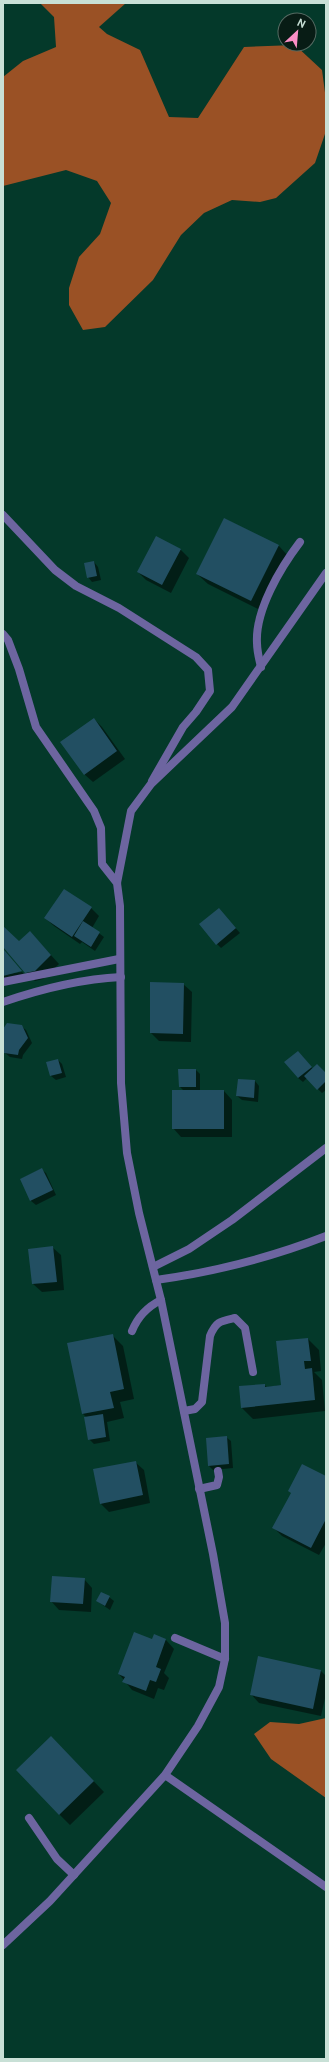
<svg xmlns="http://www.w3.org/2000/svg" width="329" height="2062" font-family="Cabin,sans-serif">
<rect width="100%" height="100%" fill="#04392a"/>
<!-- forest -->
<path fill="#9a5125" d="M40 3H126L99 27 107 34 140 50 169 117 198 118 244 47 295 45 322 70 326 100V131L315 163 276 198 260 202 232 200 204 213 181 235 153 280 105 327 83 330 69 305V288L79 257 100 234 111 203 97 181 66 170 3 186V77L23 61 56 47 54 17Z
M326 1718V1798L271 1759 254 1734 270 1722 299 1724Z"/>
<!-- shadow -->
<path fill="#0007" d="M225 519 279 546 289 557 262 611 208 584 197 574Z
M180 549 189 558 171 593 146 580 138 572Z
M94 562 98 567 101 580 92 582 88 577Z
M94 719 102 727 125 759 93 782 84 774Z
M91 908 99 916 92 928 104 937 95 951 82 942 80 944 54 926 45 918Z
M223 914 240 933 221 948 217 944Z
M3 927 19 942 30 932 59 964 43 979 35 981 3 947Z
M3 951 8 974 22 972 25 975 3 979Z
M183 984 192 992 191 1042 159 1041 151 1033Z
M8 1024 21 1026 26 1030 32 1043 23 1055 22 1059 10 1057 5 1053 3 1031Z
M302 1056 313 1069 326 1074V1090L322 1093 307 1078 303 1082 298 1078Z
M58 1060 62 1064 66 1077 56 1080 51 1076 48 1062Z
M196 1070 200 1074V1091H224L232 1100V1137H181L173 1128 184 1091 180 1087Z
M255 1081 259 1086 258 1102 242 1100 237 1096Z
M41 1169 46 1173 56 1195 36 1205 31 1201 21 1179Z
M52 1247 61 1255 64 1290 42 1292 33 1284Z
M112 1335 123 1346 134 1399 120 1402 124 1418 107 1422 110 1441 94 1444 89 1439 87 1418 83 1414Z
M308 1339 319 1350 321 1371 314 1372 322 1380 325 1411 253 1419 242 1408 240 1387 264 1385 267 1387 282 1385Z
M226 1437 231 1441 233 1468 213 1470 209 1466Z
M135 1462 144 1470 150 1503 109 1512 101 1504Z
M326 1477V1543L319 1555 282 1536 274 1528Z
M84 1579 92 1588 91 1612 59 1610 51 1601Z
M109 1597 114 1601 110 1610 97 1601Z
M154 1635 166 1640 174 1649 164 1673 169 1678 164 1690 158 1688 154 1699 132 1690 119 1674 153 1641Z
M259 1657 321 1671 326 1676V1694L321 1716 259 1703 251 1694Z
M62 1748 104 1792 70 1825 59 1814Z"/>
<!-- building -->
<path fill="#224f62" d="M224 518 279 545 251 601 196 574Z
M156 536 181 549 162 585 137 572Z
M94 561 97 576 87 578 84 563Z
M94 718 117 751 84 775 60 742Z
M64 889 92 907 72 937 44 918Z
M219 908 236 928 216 945 199 924Z
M83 921 100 932 91 947 74 936Z
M3 926 19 941 30 931 51 955 35 971 25 973 3 947Z
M3 949 5 951 22 971 3 976Z
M150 982 184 983 183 1034 150 1033Z
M7 1023 22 1025 28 1038 19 1050 18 1055 4 1053 3 1029Z
M298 1051 312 1067 298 1078 284 1062Z
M58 1059 62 1073 50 1076 46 1062Z
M317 1064 326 1073V1081L317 1090 304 1076Z
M178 1069H196V1087H179Z
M238 1079 255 1080 254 1098 236 1096Z
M172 1090H224V1129H172Z
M42 1168 53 1190 30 1201 20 1179Z
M53 1246 57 1282 32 1284 28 1249Z
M113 1334 124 1389 110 1392 114 1408 82 1414 67 1343Z
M308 1338 311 1361H304L305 1369 312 1368 315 1400 241 1408 239 1386 265 1384V1387L281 1385 276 1341Z
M103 1414 106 1437 88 1440 84 1417Z
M227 1436 229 1464 208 1466 206 1438Z
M136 1461 143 1495 100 1504 93 1469Z
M302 1464 326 1476V1519L311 1548 272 1528 291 1493 288 1491Z
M52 1576 85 1578 83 1604 50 1602Z
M101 1592 110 1596 105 1606 96 1601Z
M134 1632 152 1639 154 1634 166 1639 156 1667 161 1669 156 1682 150 1680 146 1691 122 1682 125 1677 118 1674Z
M258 1656 321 1670 313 1709 250 1695Z
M51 1736 94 1781 59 1815 16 1770Z"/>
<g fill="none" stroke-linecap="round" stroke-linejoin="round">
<!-- service -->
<path stroke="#6d65a0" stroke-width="8" d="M3 515 55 570 76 586 119 608 196 657 208 670 210 691 196 712 183 727 152 781
M261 667C259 659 257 651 257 643 255 610 281 567 300 542
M3 982 119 959
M3 1002C41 989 81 979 121 977
M153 1267 189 1249 232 1220 326 1148
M156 1280C214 1272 272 1257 326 1236
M132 1331C138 1316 147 1307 161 1300
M184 1411 195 1409 202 1402 210 1336C216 1321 221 1321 235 1318L245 1328 253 1372
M199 1489 217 1485 219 1477 218 1471
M175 1638 225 1659
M29 1818 57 1859 74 1875"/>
<!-- minor -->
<path stroke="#6d65a0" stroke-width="8" d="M3 634 8 640 19 669 36 727 94 811 101 828 102 864 117 883
M165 1775 326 1887
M3 1945 50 1901 165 1775 198 1726 219 1687 225 1659V1623L213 1554 161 1300 139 1213 127 1153 121 1083 120 906 117 883 131 811 151 784 232 707 326 573"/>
</g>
<!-- border -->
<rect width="329" height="2062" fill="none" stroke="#c8e0d6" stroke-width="8"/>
<!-- north arrow -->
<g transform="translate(297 32) rotate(26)"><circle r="19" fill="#081c15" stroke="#556a62"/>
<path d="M0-3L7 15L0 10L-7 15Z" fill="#fa8fc6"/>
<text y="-6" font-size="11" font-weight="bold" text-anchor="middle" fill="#c8e0d6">N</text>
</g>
</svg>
